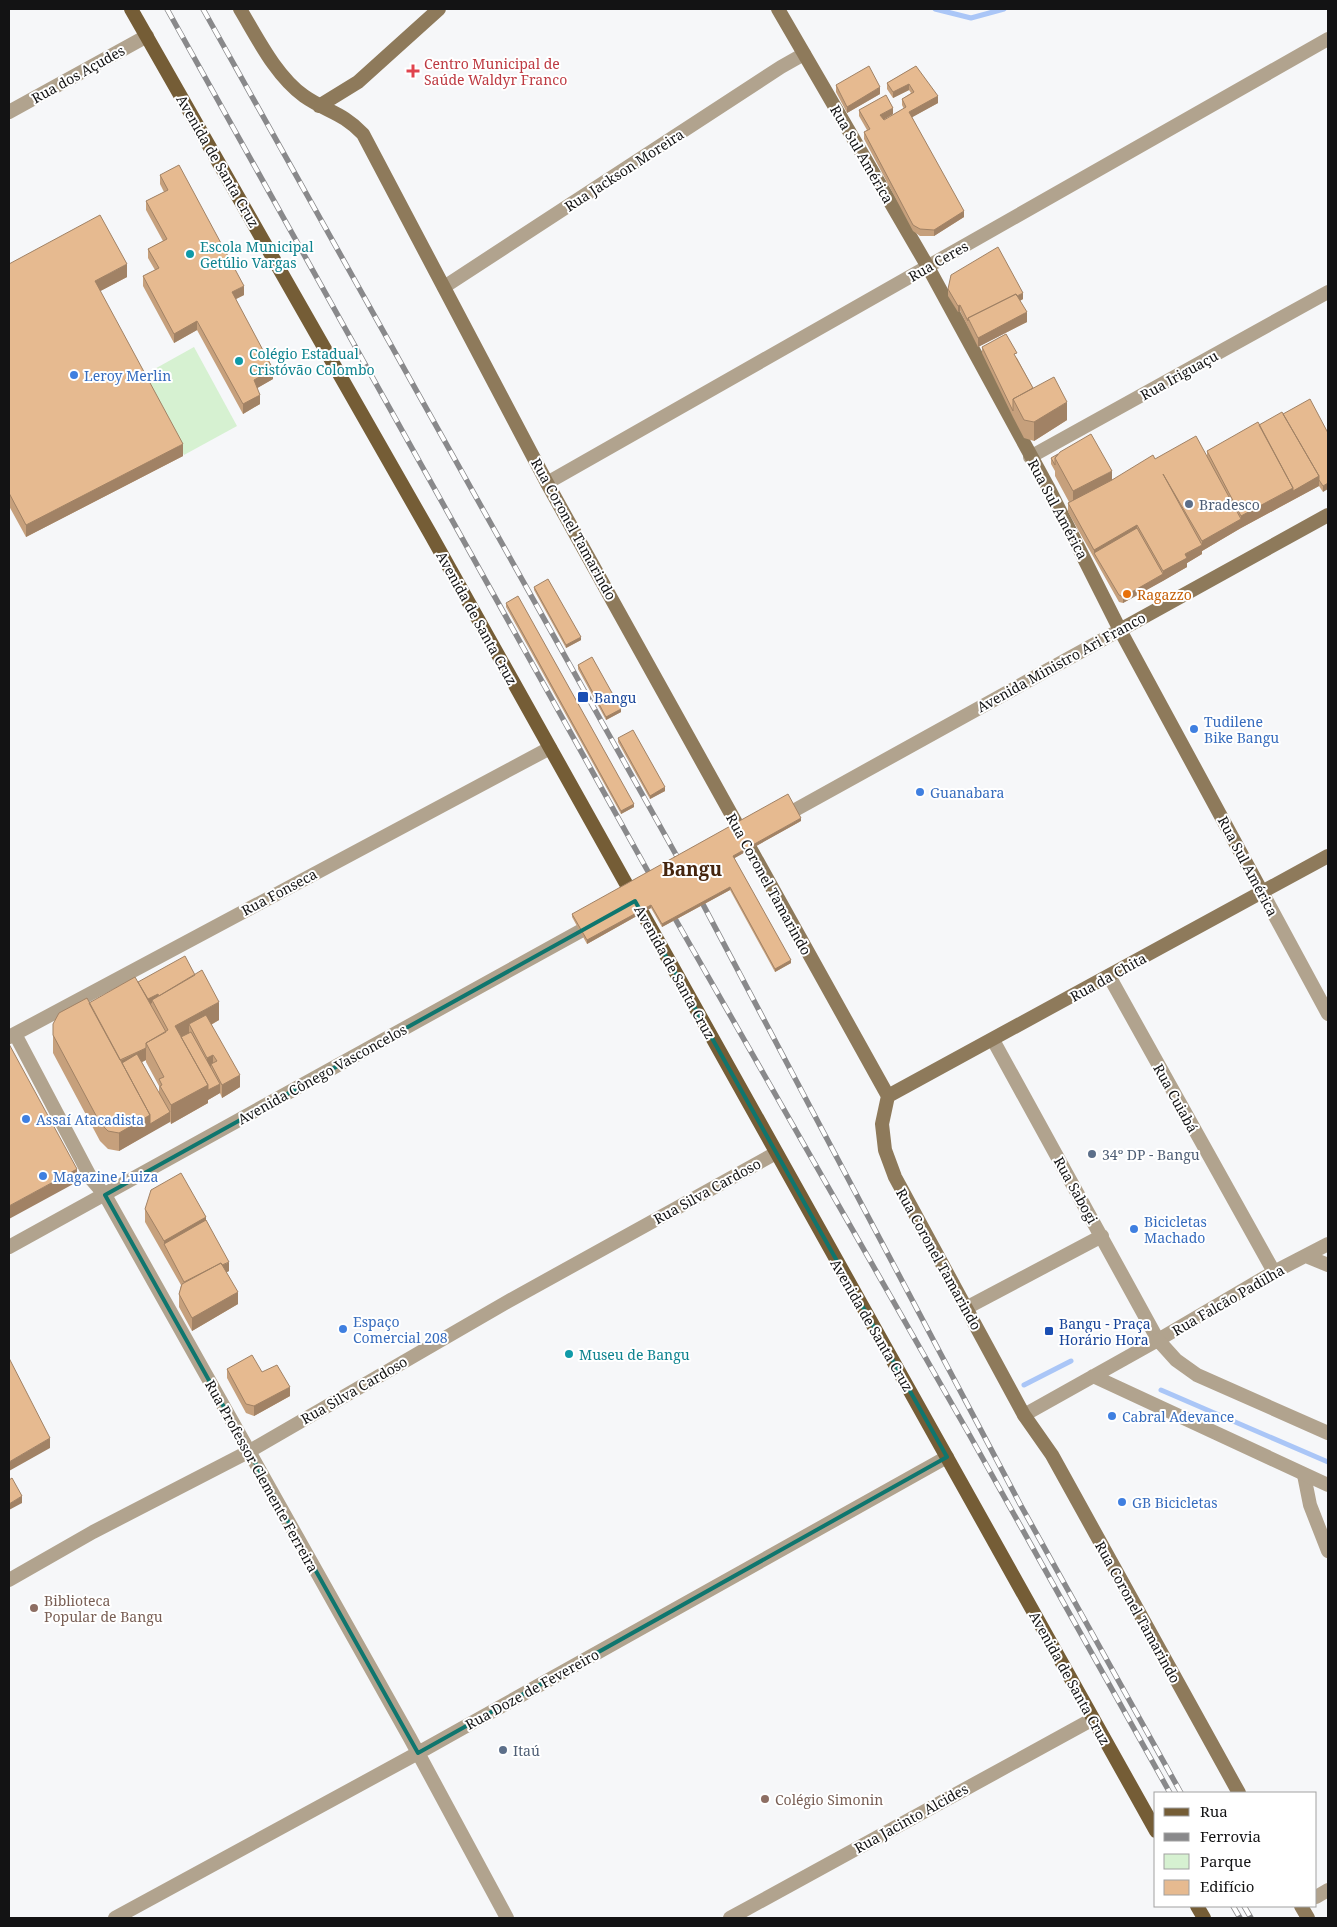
<svg xmlns="http://www.w3.org/2000/svg" width="1337" height="1927" font-family="'Noto Serif',serif">
<rect width="100%" height="100%" fill="#f6f7f9"/>
<!-- green -->
<path fill="#d6f1d1" d="M194 347 237 426 184 455 142 376Z"/>
<g fill="none" stroke-linecap="round" stroke-linejoin="round">
<!-- stream -->
<path stroke="#aac6f7" stroke-width="5" d="M935 9 971 18 1004 9
M1024 1385 1071 1361
M1161 1390 1328 1462"/>
<!-- pedestrian -->
<path stroke="#b1a38e" stroke-width="14" d="M795 810 1120 630
M9 1247 595 923"/>
<!-- minor -->
<path stroke="#b1a38e" stroke-width="14" d="M9 112 147 36
M444 287 781 67 804 54
M1030 457 1328 292
M1109 976 1274 1272
M15 1034 92 1180 105 1195 410 1738 507 1918
M9 1037 550 748
M993 1040 1158 1340 1274 1272 1328 1244
M1306 1256 1328 1265
M966 1308 1102 1236
M1304 1475 1310 1505 1328 1551
M1316 1897 1328 1890
M115 1918 418 1753 947 1457
M730 1918 1093 1719"/>
<!-- tertiary -->
<path stroke="#b1a38e" stroke-width="14" d="M547 483 1328 39
M1262 892 1328 1014
M1093 1376 1328 1485
M1024 1415 1158 1340 1176 1360 1197 1375 1328 1433
M9 1580 93 1532 248 1452 507 1302 776 1153"/>
<!-- secondary -->
<path stroke="#8e7a5b" stroke-width="14" d="M240 9C258 39 276 76 304 96 327 112 342 112 363 134L547 483 888 1096 882 1124 885 1150 895 1177 1024 1415 1052 1455 1239 1793
M778 9 928 267 1048 487 1120 630 1262 892
M319 106 358 82 439 9
M1120 630 1328 515
M888 1096 1328 856
M1301 1906 1308 1918"/>
<!-- primary -->
<path stroke="#755d36" stroke-width="14" d="M131 9 431 535 1156 1831
M1197 1906 1204 1918"/>
<!-- rail casing -->
<g stroke="#89898b" stroke-width="5.5">
<path id="rail" d="M167 9 655 884
M203 9 684 869
M697 893 1020 1504 1181 1793
M669 908 969 1434 1170 1793
M1233 1906 1240 1918
M1244 1906 1251 1918"/>
</g>
<!-- rail -->
<use href="#rail" stroke="#fff" stroke-width="4" stroke-dasharray="11" stroke-linecap="butt"/>
</g>
<!-- wall -->
<path fill="#c6a07c" fill-rule="evenodd" d="M916 66 938 103 912 117 964 217 934 236H920L913 231 864 139V132L867 130 859 116V110L893 114 883 120H884L904 109 902 105V99L911 93 909 90 893 98 887 89V83Z
M836 85 880 94 847 113 836 92Z
M160 175 244 295 236 299 273 379 257 388 260 404 243 414 197 330 174 343 143 286V276L155 270 148 258V249L163 241 146 210V201L164 192 160 184Z
M9 264 127 277 100 291 183 456 26 537 9 506Z
M948 289 1023 299 1020 301 1027 322 978 347 960 311 958 312 948 296Z
M982 347 1017 358 1033 388 1067 420 1034 441 1024 438 1013 417 982 353Z
M1283 414 1328 433 1323 492 1319 486 1241 528 1202 551V550V554L1187 563V567L1123 603 1119 602 1068 512V503L1069 502 1055 476V471L1051 464V458L1112 480 1155 459 1207 456V451L1259 425Z
M534 587 581 640 566 648 534 590Z
M506 603 634 807 621 814 506 607Z
M578 665 621 712 606 720 578 669Z
M618 738 665 791 650 799 618 742Z
M801 821 734 858 791 963 775 972 730 890 662 927 651 908 587 944 572 917V914Z
M138 982 219 1020 211 1025 240 1087 222 1098 220 1093 208 1100V1103L171 1124 170 1121 119 1151 108 1149 100 1141 53 1053V1024L89 1003ZM146 1060V1062L159 1086V1093L142 1062Z
M145 1209 206 1220 229 1271 226 1272 238 1304 192 1331 179 1307V1294L181 1285 145 1222Z
M227 1369 262 1372 290 1396 254 1416 246 1413 227 1378Z"/>
<!-- shaded-wall -->
<path fill="#a18265" d="M909 84V90L893 98V92Z
M880 87V94L847 113V107Z
M938 96V103L909 119V112Z
M893 108V114L880 122V115Z
M964 211V217L934 236V230Z
M127 264V277L95 294V281Z
M244 286V295L232 301V292Z
M1023 293V299L972 326 970 321Z
M960 305V311L958 312V306Z
M1027 312V322L978 347V338Z
M197 321V330L174 343V334Z
M273 369V379L254 390V380Z
M260 395V404L243 414V404Z
M1067 402V420L1034 441V422Z
M183 444V456L26 537V525Z
M1112 471V489L1073 510V491Z
M1319 476V486L1241 528V516L1293 488Z
M1328 483V489L1323 492V486Z
M1241 519V528L1202 551V541Z
M1137 525V535L1094 553V550Z
M1202 545V554L1187 563V567L1163 581V571L1185 554Z
M1163 574V581L1123 603V597Z
M581 637V640L566 648V645Z
M621 709V712L606 720V717Z
M665 787V791L650 799V796Z
M634 804V807L621 814V811Z
M801 818V821L733 859V856Z
M730 887V890L662 927V924Z
M651 905V908L587 944V940Z
M791 960V963L775 972V969Z
M158 994V1000H152V1003L145 1007V1000Z
M219 1002V1020L194 1034 189 1024V1037L179 1042 175 1026Z
M146 1048V1060L122 1072 118 1062Z
M213 1055V1067L211 1064V1068L207 1070V1058Z
M240 1075V1087L222 1098V1085Z
M220 1084V1093L208 1100V1103L171 1124V1105L208 1085Z
M170 1112V1122L119 1151V1133L150 1115Z
M77 1169V1182L9 1219V1206Z
M206 1217V1229L164 1244V1241Z
M229 1262V1271L186 1295V1285Z
M238 1292V1304L192 1331V1318Z
M290 1387V1396L254 1416V1406Z
M50 1438V1448L9 1471V1462Z
M22 1496V1503L9 1510V1504Z"/>
<!-- building -->
<path fill="#e6ba90" stroke="#a18265" d="M869 66 880 87 847 107 836 85Z
M916 66 938 96 909 112 964 211 934 230 920 229 913 225 864 132 870 129 859 110 886 95 893 108 880 115 884 120 906 107 902 99 914 92 909 84 893 92 887 83Z
M179 165 244 286 232 292 273 369 254 380 260 395 243 404 197 321 174 334 143 276 159 268 148 249 167 239 146 201 168 190 160 175Z
M100 215 127 264 95 281 183 444 26 525 9 493V264Z
M998 247 1023 293 1017 296 1016 294 968 318V321L960 305 958 306 948 289 951 275Z
M1016 294 1027 312 978 338 968 318Z
M1006 334 1017 353 1014 354 1033 388 1013 399V411L982 347Z
M1054 377 1067 402 1034 422 1024 420 1013 399Z
M1310 399 1328 433V483L1323 486 1319 480V476L1283 414Z
M1282 412 1319 476 1293 491V488L1259 425Z
M1258 422 1293 488 1241 516 1207 451Z
M1091 434 1112 471 1073 491 1055 458 1060 452Z
M1196 436 1241 519 1202 541 1163 474 1202 545 1185 554 1187 558 1163 571 1137 525 1094 550 1068 503 1112 480 1153 455 1155 459Z
M1058 454 1055 458V465L1051 458Z
M1137 528 1163 574 1123 597 1119 595 1094 553Z
M548 579 581 637 566 645 534 587Z
M518 596 634 804 621 811 506 603Z
M592 657 621 709 606 717 578 665Z
M633 730 665 787 650 796 618 738Z
M788 794 801 818 733 856 791 960 775 969 730 887 662 924 651 905 587 940 572 914Z
M185 956 195 975 159 996 158 994 148 999 138 982Z
M202 970 219 1002 175 1026 208 1085 171 1105 160 1086 162 1085 159 1079 164 1077 146 1043 168 1030 152 1000Z
M135 977 166 1032 146 1043V1048L120 1060 89 1003Z
M87 998 150 1115 119 1133 108 1131 100 1123 53 1035V1024L59 1013Z
M206 1015 240 1075 222 1085 211 1064 217 1061 213 1055 207 1058 189 1024Z
M191 1032 220 1084 208 1090V1085L181 1037Z
M9 1044 77 1169 9 1206Z
M137 1054 170 1112 150 1124V1115L122 1063Z
M181 1173 206 1217 164 1241 145 1209 151 1190Z
M206 1220 229 1262 222 1265 221 1263 184 1282 164 1244Z
M221 1263 238 1292 192 1318 179 1294 182 1284Z
M252 1355 262 1372 277 1365 290 1387 254 1406 246 1404 227 1369Z
M9 1358 50 1438 9 1462Z
M12 1478 22 1496 9 1504V1480Z"/>
<!-- marked area -->
<path fill="none" stroke="#0f766e" stroke-width="4" stroke-linejoin="round" d="M635 901 947 1457 418 1753 105 1195Z"/>
<!-- markers -->
<path fill="#e0444e" stroke="#fff" stroke-width="2" d="M410.5 63.5h5v5h5v5h-5v5h-5v-5h-5v-5h5z"/>
<g fill="#0f9aa8" stroke="#fff" stroke-width="2">
<circle cx="190" cy="254" r="5"/>
<circle cx="239" cy="361" r="5"/>
<circle cx="569" cy="1354" r="5"/>
</g>
<g fill="#3f7fe0" stroke="#fff" stroke-width="2">
<circle cx="74" cy="375" r="5"/>
<circle cx="1194" cy="729" r="5"/>
<circle cx="920" cy="792" r="5"/>
<circle cx="26" cy="1119" r="5"/>
<circle cx="43" cy="1176" r="5"/>
<circle cx="1134" cy="1229" r="5"/>
<circle cx="343" cy="1329" r="5"/>
<circle cx="1112" cy="1416" r="5"/>
<circle cx="1122" cy="1502" r="5"/>
</g>
<g fill="#5c6f8a" stroke="#fff" stroke-width="2">
<circle cx="1189" cy="504" r="5"/>
<circle cx="1092" cy="1154" r="5"/>
<circle cx="503" cy="1750" r="5"/>
</g>
<circle fill="#e8710a" stroke="#fff" stroke-width="2" cx="1127" cy="594" r="5"/>
<g fill="#1a4fb4" stroke="#fff" stroke-width="2">
<rect x="577" y="691" width="12" height="12" rx="2.5"/>
<rect x="1044" y="1326" width="10" height="10" rx="2.5"/>
</g>
<g fill="#8d6e63" stroke="#fff" stroke-width="2">
<circle cx="34" cy="1608" r="5"/>
<circle cx="765" cy="1799" r="5"/>
</g>
<g text-anchor="middle" dominant-baseline="central" stroke-width="4" stroke-linejoin="round" paint-order="stroke">
<!-- health labels -->
<g font-size="14" fill="#be3a42" stroke="#fff" text-anchor="start">
<text x="424" y="63">Centro Municipal de<tspan x="424" dy="16">Saúde Waldyr Franco</tspan></text>
</g>
<!-- street labels -->
<g font-size="14" fill="#131314" stroke="#fff">
<text transform="translate(78 74) rotate(-29)">Rua dos Açudes</text>
<text transform="translate(862 154) rotate(60)">Rua Sul América</text>
<text transform="translate(218 161) rotate(60)">Avenida de Santa Cruz</text>
<text transform="translate(624 170) rotate(-33)">Rua Jackson Moreira</text>
<text transform="translate(938 261) rotate(-30)">Rua Ceres</text>
<text transform="translate(1179 375) rotate(-29)">Rua Iriguaçu</text>
<text transform="translate(1058 509) rotate(62)">Rua Sul América</text>
<text transform="translate(574 529) rotate(61)">Rua Coronel Tamarindo</text>
<text transform="translate(477 618) rotate(61)">Avenida de Santa Cruz</text>
<text transform="translate(1061 662) rotate(-29)">Avenida Ministro Ari Franco</text>
<text transform="translate(1248 866) rotate(62)">Rua Sul América</text>
<text transform="translate(769 884) rotate(61)">Rua Coronel Tamarindo</text>
<text transform="translate(279 892) rotate(-28)">Rua Fonseca</text>
<text transform="translate(675 972) rotate(61)">Avenida de Santa Cruz</text>
<text transform="translate(1108 977) rotate(-29)">Rua da Chita</text>
<text transform="translate(322 1074) rotate(-29)">Avenida Cônego Vasconcelos</text>
<text transform="translate(1176 1098) rotate(61)">Rua Cuiabá</text>
<text transform="translate(1076 1190) rotate(61)">Rua Sabogi</text>
<text transform="translate(707 1191) rotate(-29)">Rua Silva Cardoso</text>
<text transform="translate(939 1259) rotate(61)">Rua Coronel Tamarindo</text>
<text transform="translate(1228 1300) rotate(-30)">Rua Falcão Padilha</text>
<text transform="translate(872 1325) rotate(60)">Avenida de Santa Cruz</text>
<text transform="translate(354 1390) rotate(-30)">Rua Silva Cardoso</text>
<text transform="translate(262 1476) rotate(61)">Rua Professor Clemente Ferreira</text>
<text transform="translate(1138 1612) rotate(61)">Rua Coronel Tamarindo</text>
<text transform="translate(1070 1678) rotate(61)">Avenida de Santa Cruz</text>
<text transform="translate(532 1689) rotate(-29)">Rua Doze de Fevereiro</text>
<text transform="translate(911 1818) rotate(-29)">Rua Jacinto Alcides</text>
</g>
<!-- culture labels -->
<g font-size="14" fill="#0d838f" stroke="#fff" text-anchor="start">
<text x="200" y="246">Escola Municipal<tspan x="200" dy="16">Getúlio Vargas</tspan></text>
<text x="249" y="353">Colégio Estadual<tspan x="249" dy="16">Cristóvão Colombo</tspan></text>
<text x="579" y="1354">Museu de Bangu</text>
</g>
<!-- shop labels -->
<g font-size="14" fill="#366cbe" stroke="#fff" text-anchor="start">
<text x="84" y="375">Leroy Merlin</text>
<text x="1204" y="721">Tudilene<tspan x="1204" dy="16">Bike Bangu</tspan></text>
<text x="930" y="792">Guanabara</text>
<text x="36" y="1119">Assaí Atacadista</text>
<text x="53" y="1176">Magazine Luiza</text>
<text x="1144" y="1221">Bicicletas<tspan x="1144" dy="16">Machado</tspan></text>
<text x="353" y="1321">Espaço<tspan x="353" dy="16">Comercial 208</tspan></text>
<text x="1122" y="1416">Cabral Adevance</text>
<text x="1132" y="1502">GB Bicicletas</text>
</g>
<!-- service labels -->
<g font-size="14" fill="#4e5e75" stroke="#fff" text-anchor="start">
<text x="1199" y="504">Bradesco</text>
<text x="1102" y="1154">34º DP - Bangu</text>
<text x="513" y="1750">Itaú</text>
</g>
<!-- food labels -->
<g font-size="14" fill="#c56008" stroke="#fff" text-anchor="start">
<text x="1137" y="594">Ragazzo</text>
</g>
<!-- transit labels -->
<g font-size="14" fill="#164399" stroke="#fff" text-anchor="start">
<text x="594" y="697">Bangu</text>
<text x="1059" y="1323">Bangu - Praça<tspan x="1059" dy="16">Horário Hora</tspan></text>
</g>
<!-- education labels -->
<g font-size="14" fill="#785e54" stroke="#fff" text-anchor="start">
<text x="44" y="1600">Biblioteca<tspan x="44" dy="16">Popular de Bangu</tspan></text>
<text x="775" y="1799">Colégio Simonin</text>
</g>
<!-- district labels -->
<g font-size="19" font-weight="bold" fill="#45250e" stroke="#fff">
<text x="692" y="869">Bangu</text>
</g>
</g>
<!-- border -->
<rect width="1337" height="1927" fill="none" stroke="#131314" stroke-width="20"/>
<!-- legend -->
<rect x="1154" y="1792" width="162" height="115" fill="#ffffff" stroke="#a1a1a1"/>
<rect x="1164" y="1808" width="25" height="8" fill="#755d36" stroke="#a1a1a1"/>
<text x="1200" y="1817" font-size="15" fill="#131314">Rua</text>
<rect x="1164" y="1833" width="25" height="8" fill="#89898b" stroke="#a1a1a1"/>
<text x="1200" y="1842" font-size="15" fill="#131314">Ferrovia</text>
<rect x="1164" y="1854" width="25" height="15" fill="#d6f1d1" stroke="#a1a1a1"/>
<text x="1200" y="1867" font-size="15" fill="#131314">Parque</text>
<rect x="1164" y="1880" width="25" height="15" fill="#e6ba90" stroke="#a1a1a1"/>
<text x="1200" y="1892" font-size="15" fill="#131314">Edifício</text>
</svg>
